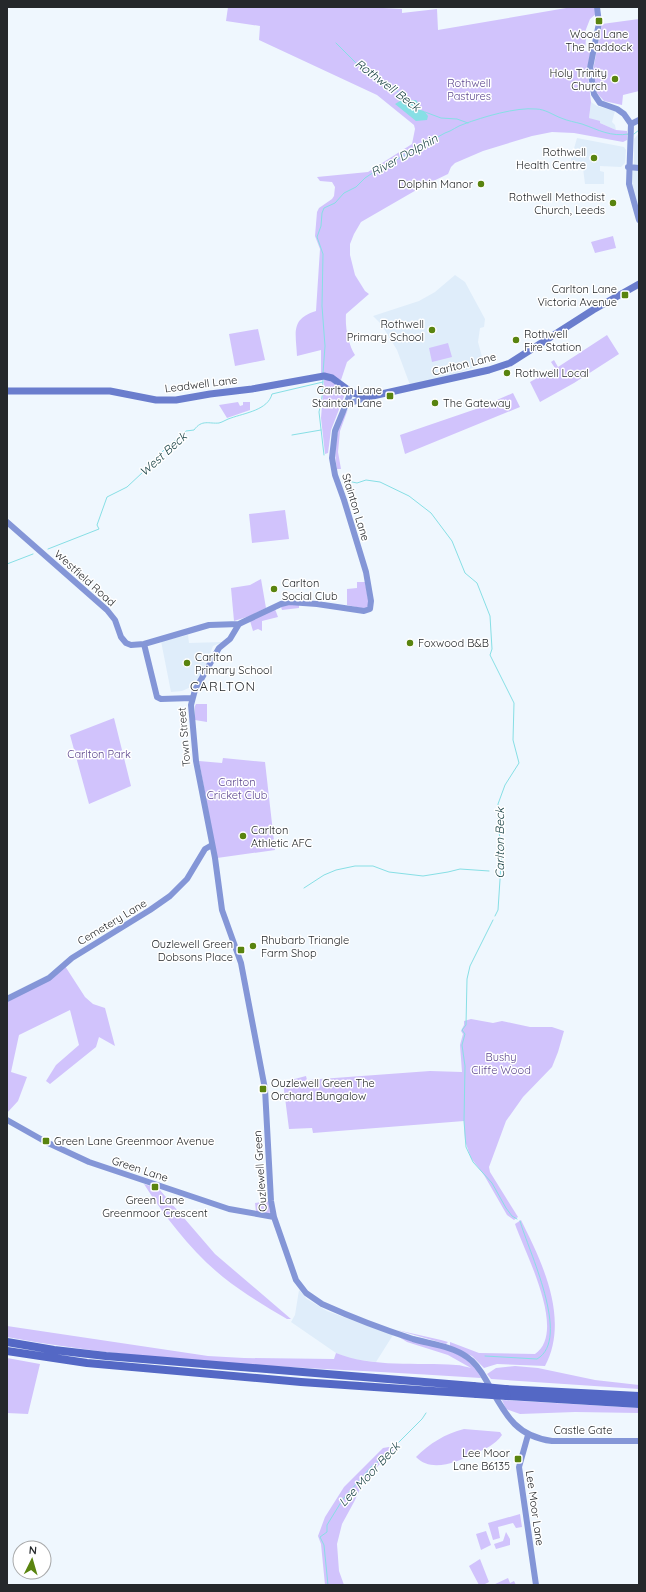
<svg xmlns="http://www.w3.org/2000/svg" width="646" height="1592" font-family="Quicksand,sans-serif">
<rect width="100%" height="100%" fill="#eff7fe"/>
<!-- built -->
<path fill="#dfedfa" d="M591 102 597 106 615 111 612 122 615 125 616 130 589 118Z
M639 133V211L632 189V174L634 164V139Z
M577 138 624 147 626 150 625 163 621 167 600 166V171L604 172V184H585L583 168 574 170 571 159Z
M455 275 465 282 485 319 484 327 480 328 478 342 484 364 452 375 410 385 397 350 381 324 373 316 419 301 435 292Z
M188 635 189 643 223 642 213 646 210 654V660L193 686 182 691 171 692 161 641Z
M299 1290 307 1299 327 1311 393 1335 376 1362 350 1359 336 1353 291 1322 295 1315Z"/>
<!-- green -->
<path fill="#d1c3fc" d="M228 7H364L402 9V13L437 9 438 30 572 7H594L596 14 590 19 583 37 586 38 585 51 591 52 587 69 591 102 589 118 600 121V123L616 130 627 131V140L623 142 574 133 552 132 532 136 483 151 455 163 451 167 448 174 425 185 361 222 354 234 350 244V255L355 275 365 291 369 294 346 314C345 327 348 344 355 355L347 362 341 380 321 373V350L297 356C296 333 290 319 316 311L320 249 315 236 317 212 319 208 332 199 334 196 335 187 332 182 320 181 317 177 368 172 412 144 415 129 414 125 377 95 259 40 260 26 226 21Z
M639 19V91L623 95 622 105 604 101 597 93 593 70 602 24Z
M613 236 616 248 595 253 591 242Z
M258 329 265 360 235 366 229 334Z
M607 335 619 354 574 383 540 402 530 382 555 368 551 362 554 360 558 367Z
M448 343 452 357 432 362 429 348Z
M326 378 342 389 345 394 331 430 328 453 325 454 321 418 324 380Z
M513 393 520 407 405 454 400 435 476 409Z
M238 402 240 406 243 405V402H250V410L227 418 219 405Z
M348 409 340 431 338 452 341 469H337C333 449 336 426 348 409Z
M285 510 289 539 252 543 249 514Z
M261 579 266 608 250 616 234 621 231 588 250 585Z
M357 582H365L369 604 368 606 365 609 347 605V589L357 588Z
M299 604V608L282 610 281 607 284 605Z
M275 609 278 617 262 621V631L258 629 253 631 250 621Z
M196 704H207V722L195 720V706Z
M114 718 131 786 89 804 70 735Z
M223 758 265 762 275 850 217 858 199 761 222 763Z
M65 966 85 997 93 1004 105 1008 115 1046 99 1037 96 1047 50 1084 46 1081 56 1065 79 1045 70 1010 19 1035 11 1072 27 1077 18 1101 7 1113V1002Z
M471 1019 493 1023 502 1021 530 1027H552L564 1031 558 1052 552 1067 523 1097 506 1121 489 1167 490 1172 518 1217 514 1220 507 1215 484 1175 471 1158 465 1141 464 1121 313 1133 312 1128 289 1129 283 1082 306 1076 307 1080 430 1071 462 1072 460 1045 463 1034 461 1031 464 1025V1021Z
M144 1184 159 1189 215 1254 291 1319H287C265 1306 243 1293 223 1277 192 1252 165 1217 144 1184Z
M269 1201 270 1214 256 1212 255 1203Z
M521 1220C542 1262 570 1319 545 1366L497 1364 484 1368 472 1356 450 1346V1342L479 1353 535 1354C568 1332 524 1251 515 1224Z
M7 1326 208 1356 244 1358 334 1359 336 1353C373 1368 417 1362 456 1365 461 1365 466 1367 471 1368L448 1355 407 1342 399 1337C427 1345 469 1348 481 1378 323 1367 163 1366 7 1337Z
M397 1330 441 1340 448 1342 446 1344Z
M7 1358 40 1364 28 1414 7 1413Z
M515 1366 538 1368 595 1380 639 1385V1389L491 1379 487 1374 496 1368Z
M502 1400 639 1408V1413L575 1412 520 1414 506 1409Z
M464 1429 500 1432 502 1435C495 1445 485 1449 474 1454 457 1462 431 1473 416 1457 430 1443 445 1434 464 1429Z
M389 1447 394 1450 374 1470 362 1485 354 1502 342 1524 337 1544 339 1571 344 1585H325L321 1544 318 1536 325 1517 344 1487 383 1448Z
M520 1514 522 1527 516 1528 513 1523 498 1527 500 1538 493 1540 488 1523Z
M486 1531 491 1545 481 1550 476 1534Z
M506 1532 510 1539V1545L496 1549 494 1544 503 1541Z
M480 1559 489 1582 483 1585H479L469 1566Z
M508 1578 510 1583 514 1581 516 1585H493Z"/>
<!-- water -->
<path fill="#87dfe5" d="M405 98H409L411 100H416L419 104 417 109 424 111 428 116 427 120 416 121 395 104Z"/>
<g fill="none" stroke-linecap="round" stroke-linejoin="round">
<!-- stream -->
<path stroke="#87dfe5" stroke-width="1" d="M336 43 356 63 369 70 380 81 396 90 406 99
M425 112 441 118 457 119 468 123
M634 134 639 130
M323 373 325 346 322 306 323 254 317 237 321 226 322 213 324 208 335 203 344 193 356 187 365 178 374 172 445 133C452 131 457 126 464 124 483 117 516 107 536 109 545 109 553 115 561 118 568 121 575 122 582 124 599 130 610 137 629 134
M323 380 322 397 319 412 324 455
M292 435 321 430
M343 480 357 483 366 480 380 482 409 496 431 513 452 541 465 573 477 583 490 616 492 649 490 655 514 703 513 740 519 763 505 785 498 804V827L502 849 498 910 495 916
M48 549 99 529 97 525 107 497 127 487 143 472 163 451 186 431 194 430C202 419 209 424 219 423 223 422 227 419 231 418 245 413 268 410 272 394L323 382
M7 564 33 554
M304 888 324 875 336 870 355 866H373L389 872 423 876 448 872 460 869 489 871
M493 920 470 966 467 979 466 1025 462 1030 465 1034 462 1045 465 1066 464 1121 466 1147 473 1162 492 1183 506 1208 512 1216 517 1219
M485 1356 537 1359C572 1339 528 1250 520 1221
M328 1585 324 1545 320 1537 327 1532V1525L343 1499 371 1467 386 1455 422 1419 426 1413"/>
<!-- secondary -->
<path stroke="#8496d7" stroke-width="6" d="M597 7 599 23 590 68 594 94 600 103 617 109 624 114 631 124 629 184 639 220
M631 124 639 120
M628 167 639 168
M351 392 335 431 332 458 335 475 344 500 366 572 371 601 370 609 364 611 317 604 289 602 281 604 243 622 239 624 230 639 219 648 195 690 191 705 196 761 215 858 222 910 241 963 265 1089 271 1201 274 1217 296 1280 306 1293 322 1304C351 1317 382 1329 413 1339 430 1344 452 1346 467 1357 476 1363 481 1371 486 1380 504 1411 513 1436 552 1441H639
M345 405 368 397
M7 522 107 610 115 620 121 637 126 643 131 645 144 644 209 625 239 624
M144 644 157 697 161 699 192 698
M7 999 49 978 72 958 150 910 170 896 187 879 205 849 212 845
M7 1120 46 1142 89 1162 229 1209 274 1217
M528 1435 519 1467 536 1585"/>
<!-- primary -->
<path stroke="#6a7dcd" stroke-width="7" d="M7 391H110L156 400H176L210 394 252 389 324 376 332 378 351 392 359 395 368 397 489 370 510 363 593 310 639 284"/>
<!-- highway -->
<path stroke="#5468c5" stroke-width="8" d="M7 1342 54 1350 106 1356 473 1386
M7 1351 87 1363 301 1382 477 1394
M505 1389 639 1396
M507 1396 639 1404"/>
<!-- highway-bridge -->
<path stroke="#5468c5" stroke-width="8" d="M473 1386 505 1389
M477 1394 507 1396"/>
</g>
<!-- markers -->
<g fill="#59840f" stroke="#fff" stroke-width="1.5">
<rect x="595" y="17" width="8" height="8" rx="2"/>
<circle cx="615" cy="79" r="4"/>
<circle cx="594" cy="158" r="4"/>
<circle cx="481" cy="184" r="4"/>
<circle cx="613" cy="203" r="4"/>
<rect x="621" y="291" width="8" height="8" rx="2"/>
<circle cx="432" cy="330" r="4"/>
<circle cx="516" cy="340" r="4"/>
<circle cx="507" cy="373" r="4"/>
<rect x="386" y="392" width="8" height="8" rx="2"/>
<circle cx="435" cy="403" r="4"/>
<circle cx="274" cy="589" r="4"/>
<circle cx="410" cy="643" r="4"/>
<circle cx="187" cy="663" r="4"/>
<circle cx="243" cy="836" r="4"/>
<circle cx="253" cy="946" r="4"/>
<rect x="237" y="946" width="8" height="8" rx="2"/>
<rect x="259" y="1085" width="8" height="8" rx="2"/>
<rect x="42" y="1137" width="8" height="8" rx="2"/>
<rect x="151" y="1183" width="8" height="8" rx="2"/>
<rect x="514" y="1455" width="8" height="8" rx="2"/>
</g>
<g text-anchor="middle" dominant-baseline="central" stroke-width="3" stroke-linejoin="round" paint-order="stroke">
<!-- poi labels -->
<g font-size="11" fill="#25282b" stroke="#fff" text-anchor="start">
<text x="599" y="34" text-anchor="middle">Wood Lane<tspan x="599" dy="13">The Paddock</tspan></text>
<text x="607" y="73" text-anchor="end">Holy Trinity<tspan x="607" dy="13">Church</tspan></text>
<text x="586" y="152" text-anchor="end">Rothwell<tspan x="586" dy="13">Health Centre</tspan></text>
<text x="473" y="184" text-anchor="end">Dolphin Manor</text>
<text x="605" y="197" text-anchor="end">Rothwell Methodist<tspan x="605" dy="13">Church, Leeds</tspan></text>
<text x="617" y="289" text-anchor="end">Carlton Lane<tspan x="617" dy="13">Victoria Avenue</tspan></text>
<text x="424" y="324" text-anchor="end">Rothwell<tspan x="424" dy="13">Primary School</tspan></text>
<text x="524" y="334">Rothwell<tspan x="524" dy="13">Fire Station</tspan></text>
<text x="515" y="373">Rothwell Local</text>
<text x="382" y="390" text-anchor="end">Carlton Lane<tspan x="382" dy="13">Stainton Lane</tspan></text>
<text x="443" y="403">The Gateway</text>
<text x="282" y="583">Carlton<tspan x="282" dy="13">Social Club</tspan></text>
<text x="418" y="643">Foxwood B&amp;B</text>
<text x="195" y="657">Carlton<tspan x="195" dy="13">Primary School</tspan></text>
<text x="251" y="830">Carlton<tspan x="251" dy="13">Athletic AFC</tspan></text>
<text x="261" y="940">Rhubarb Triangle<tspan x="261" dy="13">Farm Shop</tspan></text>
<text x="233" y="944" text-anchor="end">Ouzlewell Green<tspan x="233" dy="13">Dobsons Place</tspan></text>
<text x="271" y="1083">Ouzlewell Green The<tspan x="271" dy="13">Orchard Bungalow</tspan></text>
<text x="54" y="1141">Green Lane Greenmoor Avenue</text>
<text x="155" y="1200" text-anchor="middle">Green Lane<tspan x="155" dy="13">Greenmoor Crescent</tspan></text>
<text x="510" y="1453" text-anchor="end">Lee Moor<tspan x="510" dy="13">Lane B6135</tspan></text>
</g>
<!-- park labels -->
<g font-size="11" fill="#5c468e" stroke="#fff">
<text x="469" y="83">Rothwell<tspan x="469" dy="13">Pastures</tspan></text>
<text x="99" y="754">Carlton Park</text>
<text x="237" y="782">Carlton<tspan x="237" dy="13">Cricket Club</tspan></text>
<text x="501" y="1057">Bushy<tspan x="501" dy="13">Cliffe Wood</tspan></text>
</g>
<!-- street labels -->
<g font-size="11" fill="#25282b" stroke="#fff">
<text transform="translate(464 364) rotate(-14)">Carlton Lane</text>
<text transform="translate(201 384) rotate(-7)">Leadwell Lane</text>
<text transform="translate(356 507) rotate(73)">Stainton Lane</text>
<text transform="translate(85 578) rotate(42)">Westfield Road</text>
<text transform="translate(184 737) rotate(-95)">Town Street</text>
<text transform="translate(112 922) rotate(-31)">Cemetery Lane</text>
<text transform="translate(140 1169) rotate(18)">Green Lane</text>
<text transform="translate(260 1171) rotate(-94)">Ouzlewell Green</text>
<text x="583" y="1430">Castle Gate</text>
<text transform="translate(535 1508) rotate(82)">Lee Moor Lane</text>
</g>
<!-- water labels -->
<g font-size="12" font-style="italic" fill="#123c3f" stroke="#fff">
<text transform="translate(388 85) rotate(37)">Rothwell Beck</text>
<text transform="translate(404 155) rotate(-29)">River Dolphin</text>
<text transform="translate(163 454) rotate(-42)">West Beck</text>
<text transform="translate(499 843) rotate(-90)">Carlton Beck</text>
<text transform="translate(369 1474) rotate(-47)">Lee Moor Beck</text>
</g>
<!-- quarter labels -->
<g font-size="13" letter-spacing="1" fill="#25282b" stroke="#fff">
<text x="223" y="686">CARLTON</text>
</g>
</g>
<!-- border -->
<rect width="646" height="1592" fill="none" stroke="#25282b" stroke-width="16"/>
<!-- north arrow -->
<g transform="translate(32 1560) rotate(5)"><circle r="19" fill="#ffffff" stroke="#a8a9aa"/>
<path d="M0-3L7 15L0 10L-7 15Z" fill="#59840f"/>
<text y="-6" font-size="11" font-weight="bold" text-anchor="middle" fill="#25282b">N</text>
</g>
</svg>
